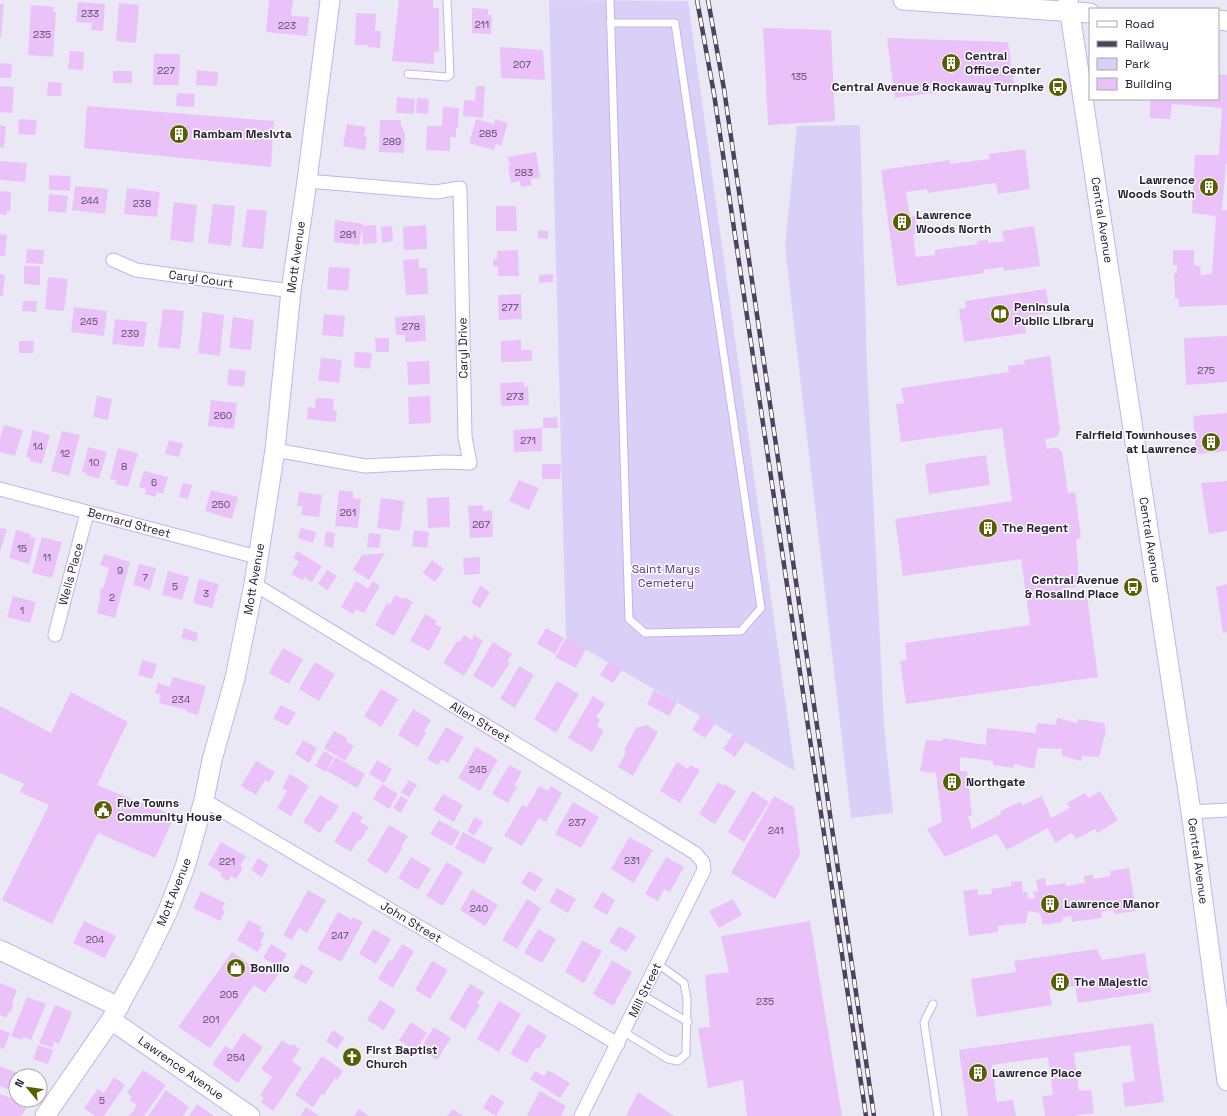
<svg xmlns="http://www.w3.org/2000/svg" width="1227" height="1116" font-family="'Space Grotesk',sans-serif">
<rect width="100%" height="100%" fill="#ebe8f5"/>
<!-- green -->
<path fill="#dad0f7" d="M549 0 688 1 795 771 566 638Z
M860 125 867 367 884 726 893 813 851 818 785 247 797 126Z"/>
<!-- building -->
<path fill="#eac2f9" d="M269 0H293L291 16 309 17 307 36 266 32Z
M399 0H433V8H439V52H434V64L392 61Z
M78 2 105 4 103 31 91 30 92 23 76 22Z
M119 3 139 5 136 43 116 41Z
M0 4H4L1 38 0 37Z
M31 5 54 7 53 12H56L53 57 28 55Z
M472 8 488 9V15H492L491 34 472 33Z
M356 13 376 14 375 31H381L380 48 368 47V45H355Z
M763 28 831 30 835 121 768 125Z
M887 38 1008 42 1015 89 995 91 993 85 895 98Z
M500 47 543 50 545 80 501 78Z
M70 51 84 52 83 70 68 69Z
M154 54H180L179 85H153Z
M0 63 12 64 11 78H0Z
M197 70 218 72 217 86 196 85Z
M113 71H132V83H113Z
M1218 74 1227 75V164H1226L1222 210H1227V305L1179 307 1178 298H1175L1174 273H1177V265H1173V250H1194V265L1200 266 1201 275 1212 274 1216 216 1192 213 1195 155H1219L1222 108 1172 104 1170 119 1150 118V99H1218Z
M48 82 62 83 61 96H47Z
M0 86 14 87 12 113 0 112Z
M476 86H485L483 118 463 116 464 100 475 101Z
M177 93 195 94 194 107 176 106Z
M397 97 415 99 414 114 396 113Z
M417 98 429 99 428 114 416 113Z
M87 106 274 121 271 167 84 148Z
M443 107 459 108 458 128H456V137H450V151L426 150 427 126H442Z
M19 119 37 120 35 135 18 134Z
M476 119 494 124 495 119 508 123 501 146 496 144 494 150 469 143Z
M380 120H401V127H403V131H405L404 153 379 152Z
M347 124 366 127 364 136 367 137 365 150 343 146Z
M0 125 6 126 4 148 0 147Z
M1025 149 1030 189 998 194 996 183 928 193 927 189 906 192 910 217 915 216 918 234H913L916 257 935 255V250L978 244 977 241 988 240V243L1004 241 1002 231 1034 226 1040 266 1004 271 1003 267 983 270 984 273 897 286 881 170 950 160V164L990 159 988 154Z
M536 152 540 178 530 179 532 185 521 187 520 181 511 183 508 166H510L508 157Z
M0 161 27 163 25 182 0 180Z
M49 175 71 176 70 191 49 190Z
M75 186 108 189 105 214 72 210Z
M127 188 160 192 157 217 124 214Z
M0 191 11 192 10 212 7 211 6 215 0 214Z
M49 194 68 196 66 213 48 211Z
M174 202 197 205 193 243 170 240Z
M213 204 235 206 231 246 208 243Z
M496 206H516L517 231H496Z
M247 209 267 211 263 249 242 247Z
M335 220 363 224 359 245 334 242Z
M376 225 377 243 363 244 362 226Z
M426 225 427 249 404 250 403 227Z
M392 226 393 241 382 243 381 227Z
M538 230 548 231V239L538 238Z
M0 234 7 235 5 256H0Z
M27 249 44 250 43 264 26 263Z
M518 250 519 276H498V266H493V260L497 259V251Z
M419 259V268H427L428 294 406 295 403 260Z
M24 266H40V285L24 284Z
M329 267 350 268 348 291 327 289Z
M0 274 5 275 3 296H0Z
M553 274V282L539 283V275Z
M48 277 68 279 64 311 45 309Z
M1046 289 1050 313 1029 316 1030 326 1025 327 1026 333 964 342 959 309 966 308 965 301Z
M521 294 522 319 499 320 498 295Z
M23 301H37L36 312 22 311Z
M74 307 107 311 104 336 71 332Z
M163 309 184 311 180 349 158 347Z
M203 312 224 315 220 356 198 353Z
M324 314 345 316 343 337 322 335Z
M425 315 426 341 405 342V335H396L395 317Z
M233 317 254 320 251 350 229 348Z
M115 319 147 322 144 347 112 344Z
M1227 336V382L1186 385 1184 338Z
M375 338H389V352H376Z
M521 340V350H532V361L501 362V341Z
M19 341H34L33 353H19Z
M355 352 372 353 370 369 354 367Z
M1050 356 1060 430 1057 437 1045 439 1047 449 1057 447 1062 452 1068 493 1075 492 1081 538 1076 540 1079 581 1077 587 1066 588 1068 599 1087 596 1098 677 906 704 900 661 907 660 905 643 1030 625 1021 559 903 576 895 519 1012 501 1002 428 901 442 896 404 904 403 901 388 1009 372 1008 366 1025 364 1024 360Z
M321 358 342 360 339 383 318 380Z
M429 361 430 384 408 385 407 362Z
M229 369 246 371 244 387 227 385Z
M524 382V387L528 386 529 405 501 406 500 383Z
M97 396 112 399 108 420 93 417Z
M430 396 431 423 409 424 408 397Z
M316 398 334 399 333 411H337L336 422 307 419 308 407 315 408Z
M211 400 237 403 234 429 208 426Z
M1227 413V451L1196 454 1193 416Z
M557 417 558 428H543V418Z
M4 425 23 430 15 456 0 452V438Z
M542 428V451L514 452 513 430Z
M33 430 50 435 42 464 30 461V458L26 457Z
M62 431 80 435 69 476 51 471Z
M169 440 183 444 179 457 165 454Z
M88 447 107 452 99 479 86 475 87 473 82 472Z
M118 448 138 453 128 487 115 484 116 480 110 479Z
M986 455 990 485 929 494 925 464Z
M542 464H561L560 479H542Z
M144 471 168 477 163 494 157 492 156 497 145 494 146 489 139 487Z
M519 480 539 488 529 510 509 501Z
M1227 481V531L1209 534 1201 483Z
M183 483 192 485 188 499 179 497Z
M211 490 238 497 232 519 205 511Z
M339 490 353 492V498L361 499 358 528 335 526Z
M299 492 322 495 319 517 301 515 303 506H297Z
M449 497 450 527 428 528 427 498Z
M381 498 404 501 400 531 377 528Z
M483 505V511L492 510 493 537 470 538 468 506Z
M0 528 7 529 0 552Z
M301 528 316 532 313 543 298 538Z
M16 530 31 534 30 537 36 538 29 564 9 558Z
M414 530 429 532 427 548 412 546Z
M326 531 335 533 333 548 324 546Z
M369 533 381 534 379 548 367 547Z
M42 537 62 542 52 578 32 573Z
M297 551 322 566 312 582 304 577 303 580 291 574 299 562 293 558Z
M385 553 369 580 353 570 362 555Z
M104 554 130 562 115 618 97 613 101 595H99L101 588 103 589 109 568 100 565Z
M480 557V574L464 575 463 558Z
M432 560 444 569 435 582 423 573Z
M139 564 156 568 150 590 133 585Z
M327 570 337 576 328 590 318 584Z
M168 571 189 577 182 600 162 595Z
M199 579 219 584 212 608 193 603Z
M356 581 368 589 373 581 380 586 364 613 356 609 353 614 341 607Z
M1227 584V632L1223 633 1216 587Z
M480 586 490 592 480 608 471 603Z
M395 595 403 599 404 597 413 602 394 636 375 625 387 603 390 605Z
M13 596 36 602 30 623 7 617Z
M425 614 437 621 435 624 442 628 429 651 410 641Z
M184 628 198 633 196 642 181 638Z
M546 628 564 638 555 654 537 644Z
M464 635 472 640 474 635 483 641 476 653 477 654 464 676 443 663 457 641 460 642Z
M566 638 586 649 576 668 555 657Z
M493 642 512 654 507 662 510 663 493 688 473 676Z
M283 648 303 659 289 684 269 673Z
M142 660 157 664 152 679 138 675Z
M609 661 622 670 613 683 600 675Z
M315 662 335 674 319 701 299 689Z
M519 666 534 675 515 708 500 699Z
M173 677 206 686 198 715 187 712V710L159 703 161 695 155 693 158 683 170 687Z
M557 681 579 694 556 733 534 719Z
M381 689 398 699 381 727 364 716Z
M654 690 677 702 669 716 647 704Z
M71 692 128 722 97 785 175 816 155 858 98 833 52 924 2 900 49 805 20 792 24 784 0 773V706L51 733Z
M593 696 605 704 596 717 600 720 597 726 604 731 592 752 568 738Z
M281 705 296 713 288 726 273 718Z
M413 709 431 720 424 732 426 733 418 747 398 735Z
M701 715 715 724 705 738 692 730Z
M1057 718 1077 723 1078 719 1104 723 1106 731 1099 757 1082 756 1081 761 1062 756V749L1038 748 1034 769 1014 764V768L993 765V761L960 757V771H967L972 816H968L972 829 1001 814 1000 811 1020 802 1023 805 1042 796 1051 818 1070 808 1067 803 1085 793 1089 798 1100 791 1118 820 1097 833 1095 829 1076 839 1072 833 1055 843 1048 828 1007 850 997 834 945 857 927 829 942 822 936 773 920 771 926 740 942 741 943 738 986 745 987 728 1036 733 1037 723 1056 725Z
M647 725 658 732 633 776 618 767 626 752 624 750 636 728Z
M446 727 464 737 448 763 442 759 438 765 427 759Z
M334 731 347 738 346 741 354 746 345 761 324 748Z
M733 734 745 742 735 757 723 749Z
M303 740 317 748 309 763 295 754Z
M476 747 498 760 480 791 458 778Z
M324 751 334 757 326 772 315 766Z
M336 757 365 774 357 788 327 771Z
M377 760 392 769 384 783 369 774Z
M256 761 275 772 269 782 265 780 256 795 241 786Z
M677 762 688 769 690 765 700 770 680 803 660 791Z
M509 765 522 772 514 785 517 787 508 803 492 794Z
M290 774 309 786 291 816 277 808 287 791 282 788Z
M409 780 417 785 409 797 401 792Z
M718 782 723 786 724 784 736 791 715 824 699 814Z
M382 784 398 794 389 809 373 799Z
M539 786 548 791 551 786 562 793 546 822 539 818 522 846 504 836 522 805 527 807Z
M752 791 769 802 744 842 728 832Z
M443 794 463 805 454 822 433 810Z
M320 795 339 806 330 821 328 820 320 833 303 822Z
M401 796 408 800 401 813 393 808Z
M774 796 794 807 800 854 775 899 731 873Z
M573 802 599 817 581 848 555 834Z
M353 811 363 817 360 822 369 827 360 841 358 840 351 852 334 842Z
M475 817 483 822 474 836 467 831Z
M439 820 460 832 452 846 430 834Z
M389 825 408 836 401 847H403L387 874 367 861Z
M463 832 493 848 484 864 455 848Z
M629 837 653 850 634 883 611 869Z
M221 842 246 856 240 866 243 868 236 879 231 876 228 881 220 876 222 873 208 865Z
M411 857 431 869 418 890 398 878Z
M666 857 684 867 670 892 664 889 658 901 645 894Z
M258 858 269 865 262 877 251 870Z
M447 862 463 872 443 906 426 896Z
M1129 868 1136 911 1115 914 1113 910 1101 912 1102 918 1072 922 1071 916 1063 917 1062 922 1043 925 1040 913 1028 911 1026 923 998 926V932L969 936 963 891 977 889 978 895 992 894 991 889 1012 886 1011 882 1022 881 1023 892H1027L1028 899 1035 898 1033 892 1038 891 1036 880 1045 878 1046 886 1065 883 1066 886 1085 883 1084 876 1093 875 1094 879 1111 876 1110 871Z
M529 871 543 879 535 892 521 883Z
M557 888 576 899 568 913 549 902Z
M472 889 498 905 485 926 460 910Z
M308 890 326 900 307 933 299 928 292 940 283 935Z
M201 891 225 903 222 909 225 911 220 921 193 908Z
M602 892 615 900 607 915 593 907Z
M527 899 541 908 517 949 502 940Z
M733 899 742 915 719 928 709 911Z
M338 912 352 920 353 917 363 922 341 962 317 949Z
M249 920 262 927 260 931 265 933 260 943 262 944 258 952 237 940Z
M84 921 116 936 105 958 73 943Z
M810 921 842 1116H747L743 1080 708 1088 698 1028 710 1027 705 975 729 972 721 936Z
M619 926 636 936 626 952 609 942Z
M373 929 391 939 376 964 359 954Z
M538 929 556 939 542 963 524 953Z
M582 940 602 951 584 983 565 972Z
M271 944 287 954 279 967 263 958Z
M402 944 414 951 393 988 378 979 389 960 392 961Z
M1097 949 1102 960 1145 953 1151 992 1078 1003 1075 986 1049 990 1052 1005 977 1017 971 979 1016 972 1014 961Z
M232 952 263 973 269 964 280 972 265 993 254 985 210 1048 178 1027Z
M612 960 632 972 613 1006 593 994Z
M432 961 448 970 430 999 415 990Z
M301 964 314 971 306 984 293 977Z
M0 983 17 990 12 1003 13 1006 11 1011 8 1013 6 1018 0 1015Z
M470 984 484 992 477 1003 480 1005 465 1029 449 1019Z
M27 997 46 1004 31 1040 24 1037 22 1040 11 1036Z
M380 1000 396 1010 384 1030 367 1020Z
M499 1001 521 1014 499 1052 477 1039Z
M55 1005 72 1012 59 1044 54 1042 52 1048 39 1043Z
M411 1022 427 1033 415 1051 399 1040Z
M1153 1023 1164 1102 1125 1107 1122 1083 1135 1081 1130 1045 1074 1053 1079 1091 1091 1090 1094 1113 1075 1116H1045L1042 1096 1053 1095 1048 1057 992 1065 997 1102 1013 1100 1016 1116H968L959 1050Z
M528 1024 547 1036 539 1049 536 1048 527 1063 510 1054Z
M434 1027 451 1038 437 1060 420 1049Z
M0 1029 10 1033 4 1049 0 1048Z
M333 1030 344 1038 337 1049 326 1041Z
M243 1033 263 1047 238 1083 212 1064 225 1046 232 1050Z
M282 1040 291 1046 292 1044 300 1049 292 1061 302 1068 273 1111 261 1102 264 1098 260 1095 272 1077 261 1069Z
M38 1045 53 1050 48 1064 33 1059Z
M322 1056 343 1071 337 1080 335 1078 324 1095 322 1094 313 1107 295 1095Z
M0 1066 25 1076H16V1093L0 1086Z
M143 1070 166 1085 144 1116H129L137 1105 130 1100 132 1097 127 1093Z
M548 1070 570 1083 560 1098 530 1079 535 1071 544 1076Z
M114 1077 125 1085 104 1116H95L84 1108 98 1089 104 1093Z
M166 1090 189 1107 183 1116H148Z
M540 1091 566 1106 561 1116H529L527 1115Z
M638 1092 674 1116H626Z
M0 1094 16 1100 29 1105 21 1116H0Z
M491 1094 504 1102 496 1116 483 1108Z
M197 1104 214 1116H189Z
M306 1107 319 1116H300Z
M359 1109 369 1116H354Z
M453 1109 463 1116H447Z"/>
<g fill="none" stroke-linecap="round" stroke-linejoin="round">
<!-- lane casing -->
<g stroke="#c3b2f0" stroke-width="9">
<path id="lane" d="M610 0 629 619 645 633 741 631 761 608 675 23H610
M408 74 447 77 450 75 447 0
M642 995 688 1022
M933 1004 924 1022 938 1116
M624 1032 668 1059 678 1061 686 1054 687 999 684 983 658 964"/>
</g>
<!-- street casing -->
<g stroke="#c3b2f0" stroke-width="15">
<path id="street" d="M113 260 136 270 291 291
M275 450 365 466 445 462 470 463 465 437 460 188 436 192 307 181
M0 489 257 557
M254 584 695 853 703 862 704 870 581 1116
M55 635 87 513
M204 800 618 1044
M1191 812 1227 810"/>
</g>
<!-- secondary casing -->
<g stroke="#c3b2f0" stroke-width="21">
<path id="secondary" d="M903 0 1090 13
M1068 0 1191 812 1227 1081
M1218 20 1227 21
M0 950 119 1007
M111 1020 250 1116
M45 1116 111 1020 142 964 167 913 185 867 204 800 212 760 235 678 254 584 275 450 291 291 307 181 330 0"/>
</g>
<!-- lane -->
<use href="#lane" stroke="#fff" stroke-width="7"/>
<!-- street -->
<use href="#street" stroke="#fff" stroke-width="13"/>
<!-- secondary -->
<use href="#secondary" stroke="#fff" stroke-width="19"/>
<!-- rail casing -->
<g stroke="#4a445a" stroke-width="4.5">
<path id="rail" d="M697 0 714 94 866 1116
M708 0 724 89 874 1116"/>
</g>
<!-- rail -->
<use href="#rail" stroke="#fff" stroke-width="3" stroke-dasharray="9" stroke-linecap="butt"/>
</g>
<!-- icons -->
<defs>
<g id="building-disc" transform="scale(1)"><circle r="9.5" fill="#556000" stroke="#fff"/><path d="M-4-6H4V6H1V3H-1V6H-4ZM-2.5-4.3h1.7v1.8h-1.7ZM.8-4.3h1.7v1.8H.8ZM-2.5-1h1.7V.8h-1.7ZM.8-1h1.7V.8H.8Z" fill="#fff"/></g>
<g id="bus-disc" transform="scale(1)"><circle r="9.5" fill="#556000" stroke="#fff"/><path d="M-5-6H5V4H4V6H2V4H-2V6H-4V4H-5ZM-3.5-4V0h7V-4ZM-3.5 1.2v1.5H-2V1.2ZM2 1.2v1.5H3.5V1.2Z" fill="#fff"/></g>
<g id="library-disc" transform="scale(1)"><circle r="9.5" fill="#556000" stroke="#fff"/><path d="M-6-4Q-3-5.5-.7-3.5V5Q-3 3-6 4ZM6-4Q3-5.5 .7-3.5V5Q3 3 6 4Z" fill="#fff"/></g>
<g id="civic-disc" transform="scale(1)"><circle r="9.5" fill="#556000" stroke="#fff"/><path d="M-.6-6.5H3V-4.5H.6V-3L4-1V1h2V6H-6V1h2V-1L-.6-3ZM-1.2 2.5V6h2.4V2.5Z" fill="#fff"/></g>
<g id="shop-disc" transform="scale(1)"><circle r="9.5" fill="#556000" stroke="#fff"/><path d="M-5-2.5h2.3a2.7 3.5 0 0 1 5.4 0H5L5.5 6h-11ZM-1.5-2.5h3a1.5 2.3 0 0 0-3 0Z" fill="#fff"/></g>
<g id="church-disc" transform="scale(1)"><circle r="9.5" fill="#556000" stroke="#fff"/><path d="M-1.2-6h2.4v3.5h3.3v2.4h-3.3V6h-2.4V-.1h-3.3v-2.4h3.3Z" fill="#fff"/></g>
</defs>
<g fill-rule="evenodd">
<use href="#building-disc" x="951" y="63"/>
<use href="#bus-disc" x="1058" y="87"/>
<use href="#building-disc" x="179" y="134"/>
<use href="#building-disc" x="1209" y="187"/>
<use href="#building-disc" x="902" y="222"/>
<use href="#library-disc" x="1000" y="314"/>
<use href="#building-disc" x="1211" y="442"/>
<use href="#building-disc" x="988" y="528"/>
<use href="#bus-disc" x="1133" y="587"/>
<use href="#building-disc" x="952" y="782"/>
<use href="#civic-disc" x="103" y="810"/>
<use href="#building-disc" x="1050" y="904"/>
<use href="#shop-disc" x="236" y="968"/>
<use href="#building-disc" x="1060" y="982"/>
<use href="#church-disc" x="352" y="1057"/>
<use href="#building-disc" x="978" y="1073"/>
</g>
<g text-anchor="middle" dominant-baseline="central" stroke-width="3" stroke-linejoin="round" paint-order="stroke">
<!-- number labels -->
<g font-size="10" fill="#584868">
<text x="90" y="13">233</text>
<text x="482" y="24">211</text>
<text x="287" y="25">223</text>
<text x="42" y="34">235</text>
<text x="522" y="64">207</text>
<text x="166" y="70">227</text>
<text x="799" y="76">135</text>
<text x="488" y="133">285</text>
<text x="392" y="141">289</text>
<text x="524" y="172">283</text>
<text x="90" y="200">244</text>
<text x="142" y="203">238</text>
<text x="348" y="234">281</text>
<text x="510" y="307">277</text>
<text x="89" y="321">245</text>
<text x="411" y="326">278</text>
<text x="130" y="333">239</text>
<text x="1206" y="370">275</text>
<text x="515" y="396">273</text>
<text x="223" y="415">260</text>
<text x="528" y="440">271</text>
<text x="38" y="446">14</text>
<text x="65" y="453">12</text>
<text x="94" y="462">10</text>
<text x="124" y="466">8</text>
<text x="154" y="482">6</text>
<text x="221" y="504">250</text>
<text x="348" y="512">261</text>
<text x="481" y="524">267</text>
<text x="22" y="548">15</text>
<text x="47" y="557">11</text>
<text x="120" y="570">9</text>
<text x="145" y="577">7</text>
<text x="175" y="586">5</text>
<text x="206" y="593">3</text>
<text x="112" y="597">2</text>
<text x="22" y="610">1</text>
<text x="181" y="699">234</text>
<text x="478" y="769">245</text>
<text x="577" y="822">237</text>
<text x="776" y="830">241</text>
<text x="632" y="860">231</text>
<text x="227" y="861">221</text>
<text x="479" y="908">240</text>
<text x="340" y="935">247</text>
<text x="95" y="939">204</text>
<text x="229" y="994">205</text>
<text x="765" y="1001">235</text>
<text x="211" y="1019">201</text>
<text x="236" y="1057">254</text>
<text x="102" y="1100">5</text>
</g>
<!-- poi labels -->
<g font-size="12" font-weight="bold" fill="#272038" stroke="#fff" text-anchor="start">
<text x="965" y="56">Central<tspan x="965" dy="14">Office Center</tspan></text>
<text x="1044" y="87" text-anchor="end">Central Avenue &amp; Rockaway Turnpike</text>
<text x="193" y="134">Rambam Mesivta</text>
<text x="1195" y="180" text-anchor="end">Lawrence<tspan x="1195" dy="14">Woods South</tspan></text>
<text x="916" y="215">Lawrence<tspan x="916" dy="14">Woods North</tspan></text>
<text x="1014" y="307">Peninsula<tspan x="1014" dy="14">Public Library</tspan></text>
<text x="1197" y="435" text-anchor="end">Fairfield Townhouses<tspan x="1197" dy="14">at Lawrence</tspan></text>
<text x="1002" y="528">The Regent</text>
<text x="1119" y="580" text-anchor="end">Central Avenue<tspan x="1119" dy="14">&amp; Rosalind Place</tspan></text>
<text x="966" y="782">Northgate</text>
<text x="117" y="803">Five Towns<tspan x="117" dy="14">Community House</tspan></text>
<text x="1064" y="904">Lawrence Manor</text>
<text x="250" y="968">Bonillo</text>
<text x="1074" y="982">The Majestic</text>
<text x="366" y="1050">First Baptist<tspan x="366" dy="14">Church</tspan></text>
<text x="992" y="1073">Lawrence Place</text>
</g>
<!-- street labels -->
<g font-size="12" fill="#272038" stroke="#fff">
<text transform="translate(1102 220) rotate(81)">Central Avenue</text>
<text transform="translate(296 257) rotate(-82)">Mott Avenue</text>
<text transform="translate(201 279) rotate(8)">Caryl Court</text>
<text transform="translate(463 348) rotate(-91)">Caryl Drive</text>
<text transform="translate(129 523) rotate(15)">Bernard Street</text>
<text transform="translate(1150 540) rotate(81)">Central Avenue</text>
<text transform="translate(71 574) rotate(-75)">Wells Place</text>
<text transform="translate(254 579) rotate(-80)">Mott Avenue</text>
<text transform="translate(480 722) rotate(31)">Allen Street</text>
<text transform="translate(1198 861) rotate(82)">Central Avenue</text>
<text transform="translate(174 892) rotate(-68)">Mott Avenue</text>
<text transform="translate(411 922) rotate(31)">John Street</text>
<text transform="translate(645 990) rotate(-64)">Mill Street</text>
<text transform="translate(181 1068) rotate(35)">Lawrence Avenue</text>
</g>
<!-- park labels -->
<g font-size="12" fill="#5c2e9f" stroke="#fff">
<text x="666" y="569">Saint Marys<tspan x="666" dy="14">Cemetery</tspan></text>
</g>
</g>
<!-- legend -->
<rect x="1089" y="8" width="130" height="92" fill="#ffffff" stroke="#a9a6af"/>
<rect x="1097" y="21" width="20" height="6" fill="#ffffff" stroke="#a9a6af"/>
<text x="1125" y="28" font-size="12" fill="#272038">Road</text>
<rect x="1097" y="41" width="20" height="6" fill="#4a445a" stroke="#a9a6af"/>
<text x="1125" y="48" font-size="12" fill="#272038">Railway</text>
<rect x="1097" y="58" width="20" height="12" fill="#dad0f7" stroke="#a9a6af"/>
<text x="1125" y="68" font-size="12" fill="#272038">Park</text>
<rect x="1097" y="78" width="20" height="12" fill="#eac2f9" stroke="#a9a6af"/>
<text x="1125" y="88" font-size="12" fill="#272038">Building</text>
<!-- north arrow -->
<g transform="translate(28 1088) rotate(299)"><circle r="19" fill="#ffffff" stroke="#a9a6af"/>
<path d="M0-3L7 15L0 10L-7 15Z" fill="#556000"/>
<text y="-6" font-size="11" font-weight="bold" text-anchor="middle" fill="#272038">N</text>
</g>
</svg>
